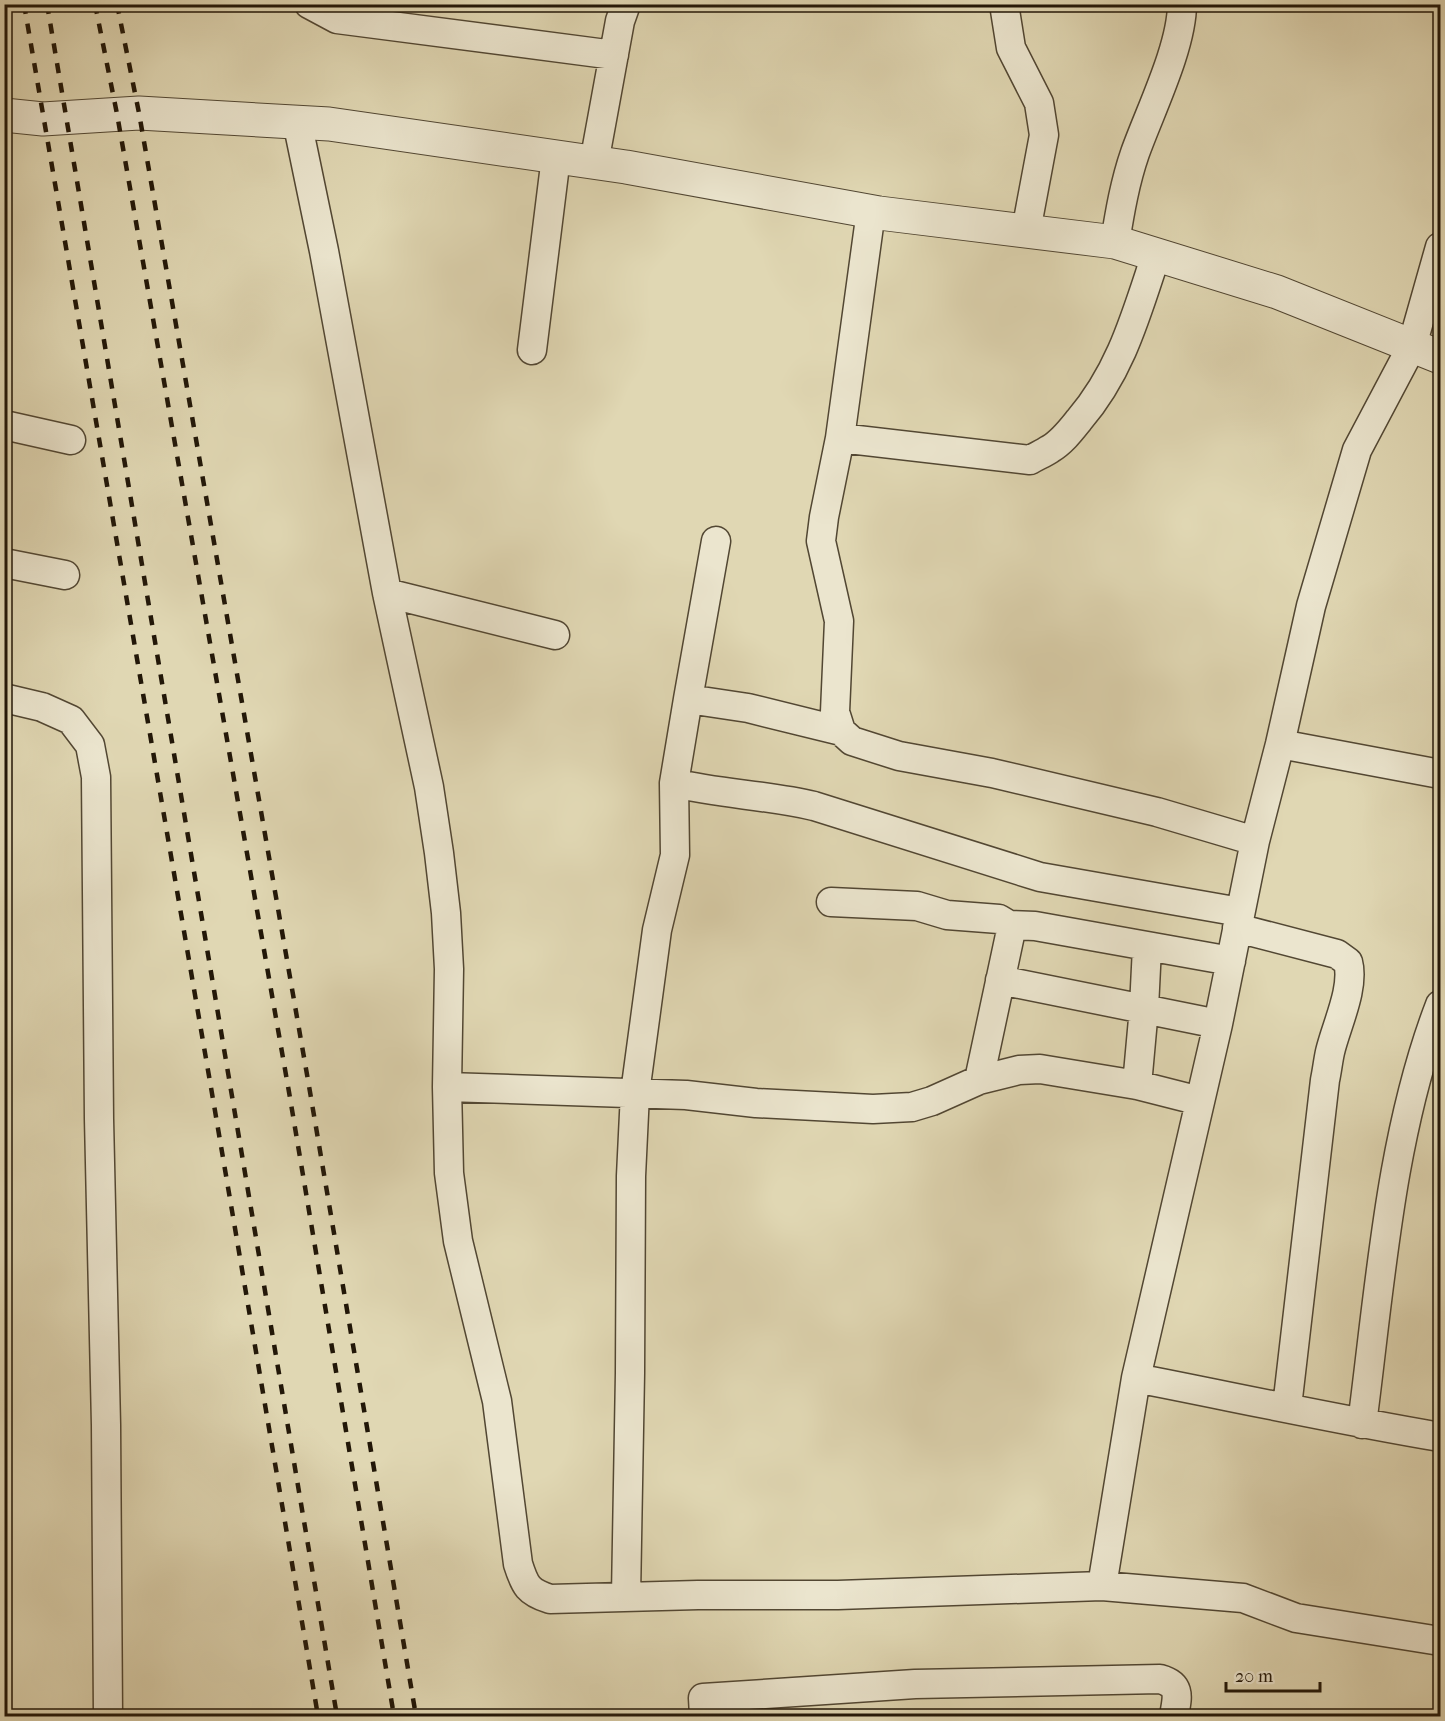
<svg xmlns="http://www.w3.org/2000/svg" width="1445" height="1721" font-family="'IM FELL French Canon',serif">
<rect width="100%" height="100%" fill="#e0d7b3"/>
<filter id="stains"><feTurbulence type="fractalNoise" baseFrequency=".00333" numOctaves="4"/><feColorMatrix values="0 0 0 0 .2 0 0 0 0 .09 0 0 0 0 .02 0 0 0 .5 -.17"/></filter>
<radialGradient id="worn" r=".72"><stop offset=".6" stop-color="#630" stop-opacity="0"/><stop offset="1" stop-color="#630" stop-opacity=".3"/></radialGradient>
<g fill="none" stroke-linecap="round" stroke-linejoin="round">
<!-- minor casing -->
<g stroke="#524733" stroke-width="31">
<path id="minor" d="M309 4 337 19 614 55
M1004 4 1011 48 1039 103 1044 135 1026 231
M297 121 324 251 387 593 429 787 439 853 446 913 449 969 447 1087 449 1173 458 1241 497 1401 518 1564C525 1586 528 1592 550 1599L698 1595H838L1102 1586 1243 1598 1296 1618 1440 1641
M594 163 620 21 626 4
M1115 242C1120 211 1125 182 1135 153 1150 111 1182 47 1182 4
M1156 255C1136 315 1121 371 1079 420 1071 430 1062 442 1050 449 1044 453 1037 456 1030 460L840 438 824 517 821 541 839 621 835 712 841 731 852 741 899 756 992 773 1157 812 1255 841
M532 350 556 157
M4 425 71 440
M840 438 871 211
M4 563 65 575
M387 593 555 635
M4 698 42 707 71 720 90 745 96 777 99 1119 106 1425 108 1716
M688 699 716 541
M1280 744 1440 774
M674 783 688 699 748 708 841 731
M831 902 917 906 947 915 999 919 1009 925 1010 935 979 1080
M1009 925 1035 926 1231 961
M1237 928 1337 954 1348 962C1355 988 1336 1026 1330 1052 1328 1061 1327 1071 1325 1080L1287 1407
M1000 980 1218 1024
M1137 1085 1144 1008 1147 947
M447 1087 686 1095 756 1103 873 1109 912 1107 932 1101 979 1080 1019 1070 1040 1069 1137 1085 1200 1101
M1136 1378C1238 1398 1339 1420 1440 1437
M1362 1424C1380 1287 1390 1135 1440 1005
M1102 1586 1136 1378 1218 1024 1255 841 1280 744 1311 606 1357 450 1412 346 1440 247
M626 1596 630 1373 631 1176 635 1093 657 930 675 855 674 783C720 794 767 795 814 806L1040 877 1240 912
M704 1716 703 1698 915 1684 1160 1679C1182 1685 1177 1698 1174 1716"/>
</g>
<!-- tertiary casing -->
<g stroke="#524733" stroke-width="35">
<path id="tertiary" d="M4 115 43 119 139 113 329 124 626 167 879 213 1115 242 1277 292 1440 357"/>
</g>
<!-- minor -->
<use href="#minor" stroke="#ebe5ce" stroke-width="28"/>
<!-- tertiary -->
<use href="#tertiary" stroke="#ebe5ce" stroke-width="33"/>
<!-- rail -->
<path stroke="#221708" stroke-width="4.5" stroke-dasharray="10 10" stroke-linecap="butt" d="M24 4 214 1105 318 1716
M47 4 337 1716
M95 4 117 114 289 1092 394 1716
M117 4 139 113 309 1086 416 1716"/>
</g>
<!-- margin -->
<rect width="1445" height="1721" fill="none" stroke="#e0d7b3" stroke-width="24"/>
<rect x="6" y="6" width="1433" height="1709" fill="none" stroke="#221708" stroke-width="3"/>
<rect x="12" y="12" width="1421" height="1697" fill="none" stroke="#221708" stroke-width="1.5"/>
<!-- scale -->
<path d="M1226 1682v9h94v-9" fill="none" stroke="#221708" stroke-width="3"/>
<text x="1235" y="1682" font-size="18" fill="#221708" stroke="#ebe5ce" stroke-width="4.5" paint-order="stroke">20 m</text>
<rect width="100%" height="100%" filter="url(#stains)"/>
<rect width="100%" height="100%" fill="url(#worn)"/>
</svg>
